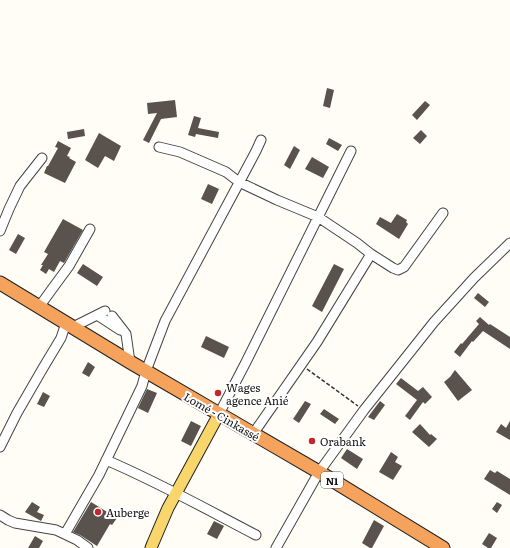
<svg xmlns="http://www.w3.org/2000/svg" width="510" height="548" font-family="Literata,serif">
<rect width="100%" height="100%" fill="#fffdf5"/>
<!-- building -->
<path fill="#5a524d" d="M327 88 334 90 330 108 323 106Z
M175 100 177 117 161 119 149 143 143 140 157 113 148 114 147 103Z
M425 101 430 105 417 120 412 115Z
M194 116 201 118 198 128 219 132 218 138 196 134 195 137 188 135Z
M84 129 85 136 68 139 67 132Z
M421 130 427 136 420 144 413 138Z
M99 133 121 146 114 161 105 156 98 168 85 160Z
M329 138 342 145 338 151 326 144Z
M58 141 71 148 67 156 70 157 69 158 76 162 65 183 44 173 47 166H48L58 148 55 147Z
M294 146 300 150 290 169 284 165Z
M312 157 329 167 323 178 305 169Z
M208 184 219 189 212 204 201 199Z
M397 214 407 220 406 222 408 224 399 239 376 224 380 217 391 223Z
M63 219 83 230 64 263 60 261 54 272 49 269 46 274 40 270 43 265H41L48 254 44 252Z
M18 234 25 238 16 254 9 250Z
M83 264 103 277 97 286 77 273Z
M334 264 344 269 322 312 312 306Z
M478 293 489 302 485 307 474 298Z
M480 317 489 325 490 324 510 337V349L483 331 473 342 472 341 460 357 454 352 461 343 462 344 479 324 476 321Z
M206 336 229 347 224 358 201 347Z
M88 362 95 367 89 377 82 373Z
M455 370 472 390 458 401 444 382 450 377Z
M401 378 418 391 423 387 432 397 425 404 423 402 410 420 405 416 417 400 396 384Z
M147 389 157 393 148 413 138 408Z
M43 392 50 396 44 407 37 404Z
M305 401 311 404 299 423 293 419Z
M380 401 385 405 374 420 368 417Z
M324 409 339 419 335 424 320 414Z
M191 421 201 426 191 446 181 441Z
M510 421V440L496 432 501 424 506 428Z
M420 424 430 435 431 434 437 439 429 447 412 432Z
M347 449 363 459 357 469 341 458Z
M391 452 398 457 395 462 402 466 393 480 379 472Z
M490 470 495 473 497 471 510 479V495L484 479Z
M32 502 40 507 37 512 44 515 41 521 25 512Z
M91 502 117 518 112 525 110 524 97 546 80 535 73 532Z
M497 502 502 505 497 513 492 509Z
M374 520 384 526 372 548H370L362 543Z
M214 521 224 526 217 539 207 534Z
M489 533 497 538 491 548H488L482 544Z
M35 536 43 541 39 548H28Z"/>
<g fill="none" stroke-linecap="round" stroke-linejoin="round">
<!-- minor casing -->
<g stroke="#444" stroke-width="11">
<path id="minor" d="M159 147 180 152 226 172 239 182 277 200 318 217 357 243 371 254 393 268 398 270 404 267 443 213
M0 231 9 209 20 186 42 158
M39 307 55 285 69 266 90 229
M97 315 120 330
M112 316 126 334 130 362
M73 327 105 311
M219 414 246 362 351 151
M253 434 317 342 371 254
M0 447 17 413 43 368 61 338 66 323
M106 460C158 482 206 509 256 535
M0 515 8 520 15 523 56 530 77 540 88 548
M65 534 99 475 142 386 146 371 165 321 256 151 261 140
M276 548 319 472 364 410 434 322 474 278 510 243"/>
</g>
<!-- major casing -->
<g stroke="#222" stroke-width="13">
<path id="major" d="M151 548 153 543 168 508 219 414"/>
</g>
<!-- highway casing -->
<g stroke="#222" stroke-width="15">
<path id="highway" d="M0 283 130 362 319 472 443 548"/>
</g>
<!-- path -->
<path stroke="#333" stroke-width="1.5" stroke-dasharray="4 2" stroke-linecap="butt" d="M307 369 358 406"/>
<!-- minor -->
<use href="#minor" stroke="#fff" stroke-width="9"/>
<!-- major -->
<use href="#major" stroke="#f9d66b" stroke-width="11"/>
<!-- highway -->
<use href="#highway" stroke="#f5a25d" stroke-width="13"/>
</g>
<!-- markers -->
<g fill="#c4262e" stroke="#fff" stroke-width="1.5">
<circle cx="218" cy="393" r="4"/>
<circle cx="312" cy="441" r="4"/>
<circle cx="98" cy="512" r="4"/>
</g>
<g text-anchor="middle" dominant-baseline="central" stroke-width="4" stroke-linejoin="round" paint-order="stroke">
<!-- shield labels -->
<rect fill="#fff" stroke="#585858" stroke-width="1" x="321" y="472" width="22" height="16" rx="3"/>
<g font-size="10" font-weight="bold" fill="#111">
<text x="332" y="480">N1</text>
</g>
<!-- poi labels -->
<g font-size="11" fill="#111" stroke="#fff" text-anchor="start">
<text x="226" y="387">Wages<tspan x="226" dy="13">agence Anié</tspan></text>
<text x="320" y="441">Orabank</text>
<text x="106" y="512">Auberge</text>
</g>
<!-- street labels -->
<g font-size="11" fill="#111" stroke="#fff">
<text transform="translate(222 416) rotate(30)">Lomé - Cinkassé</text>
</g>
</g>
</svg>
